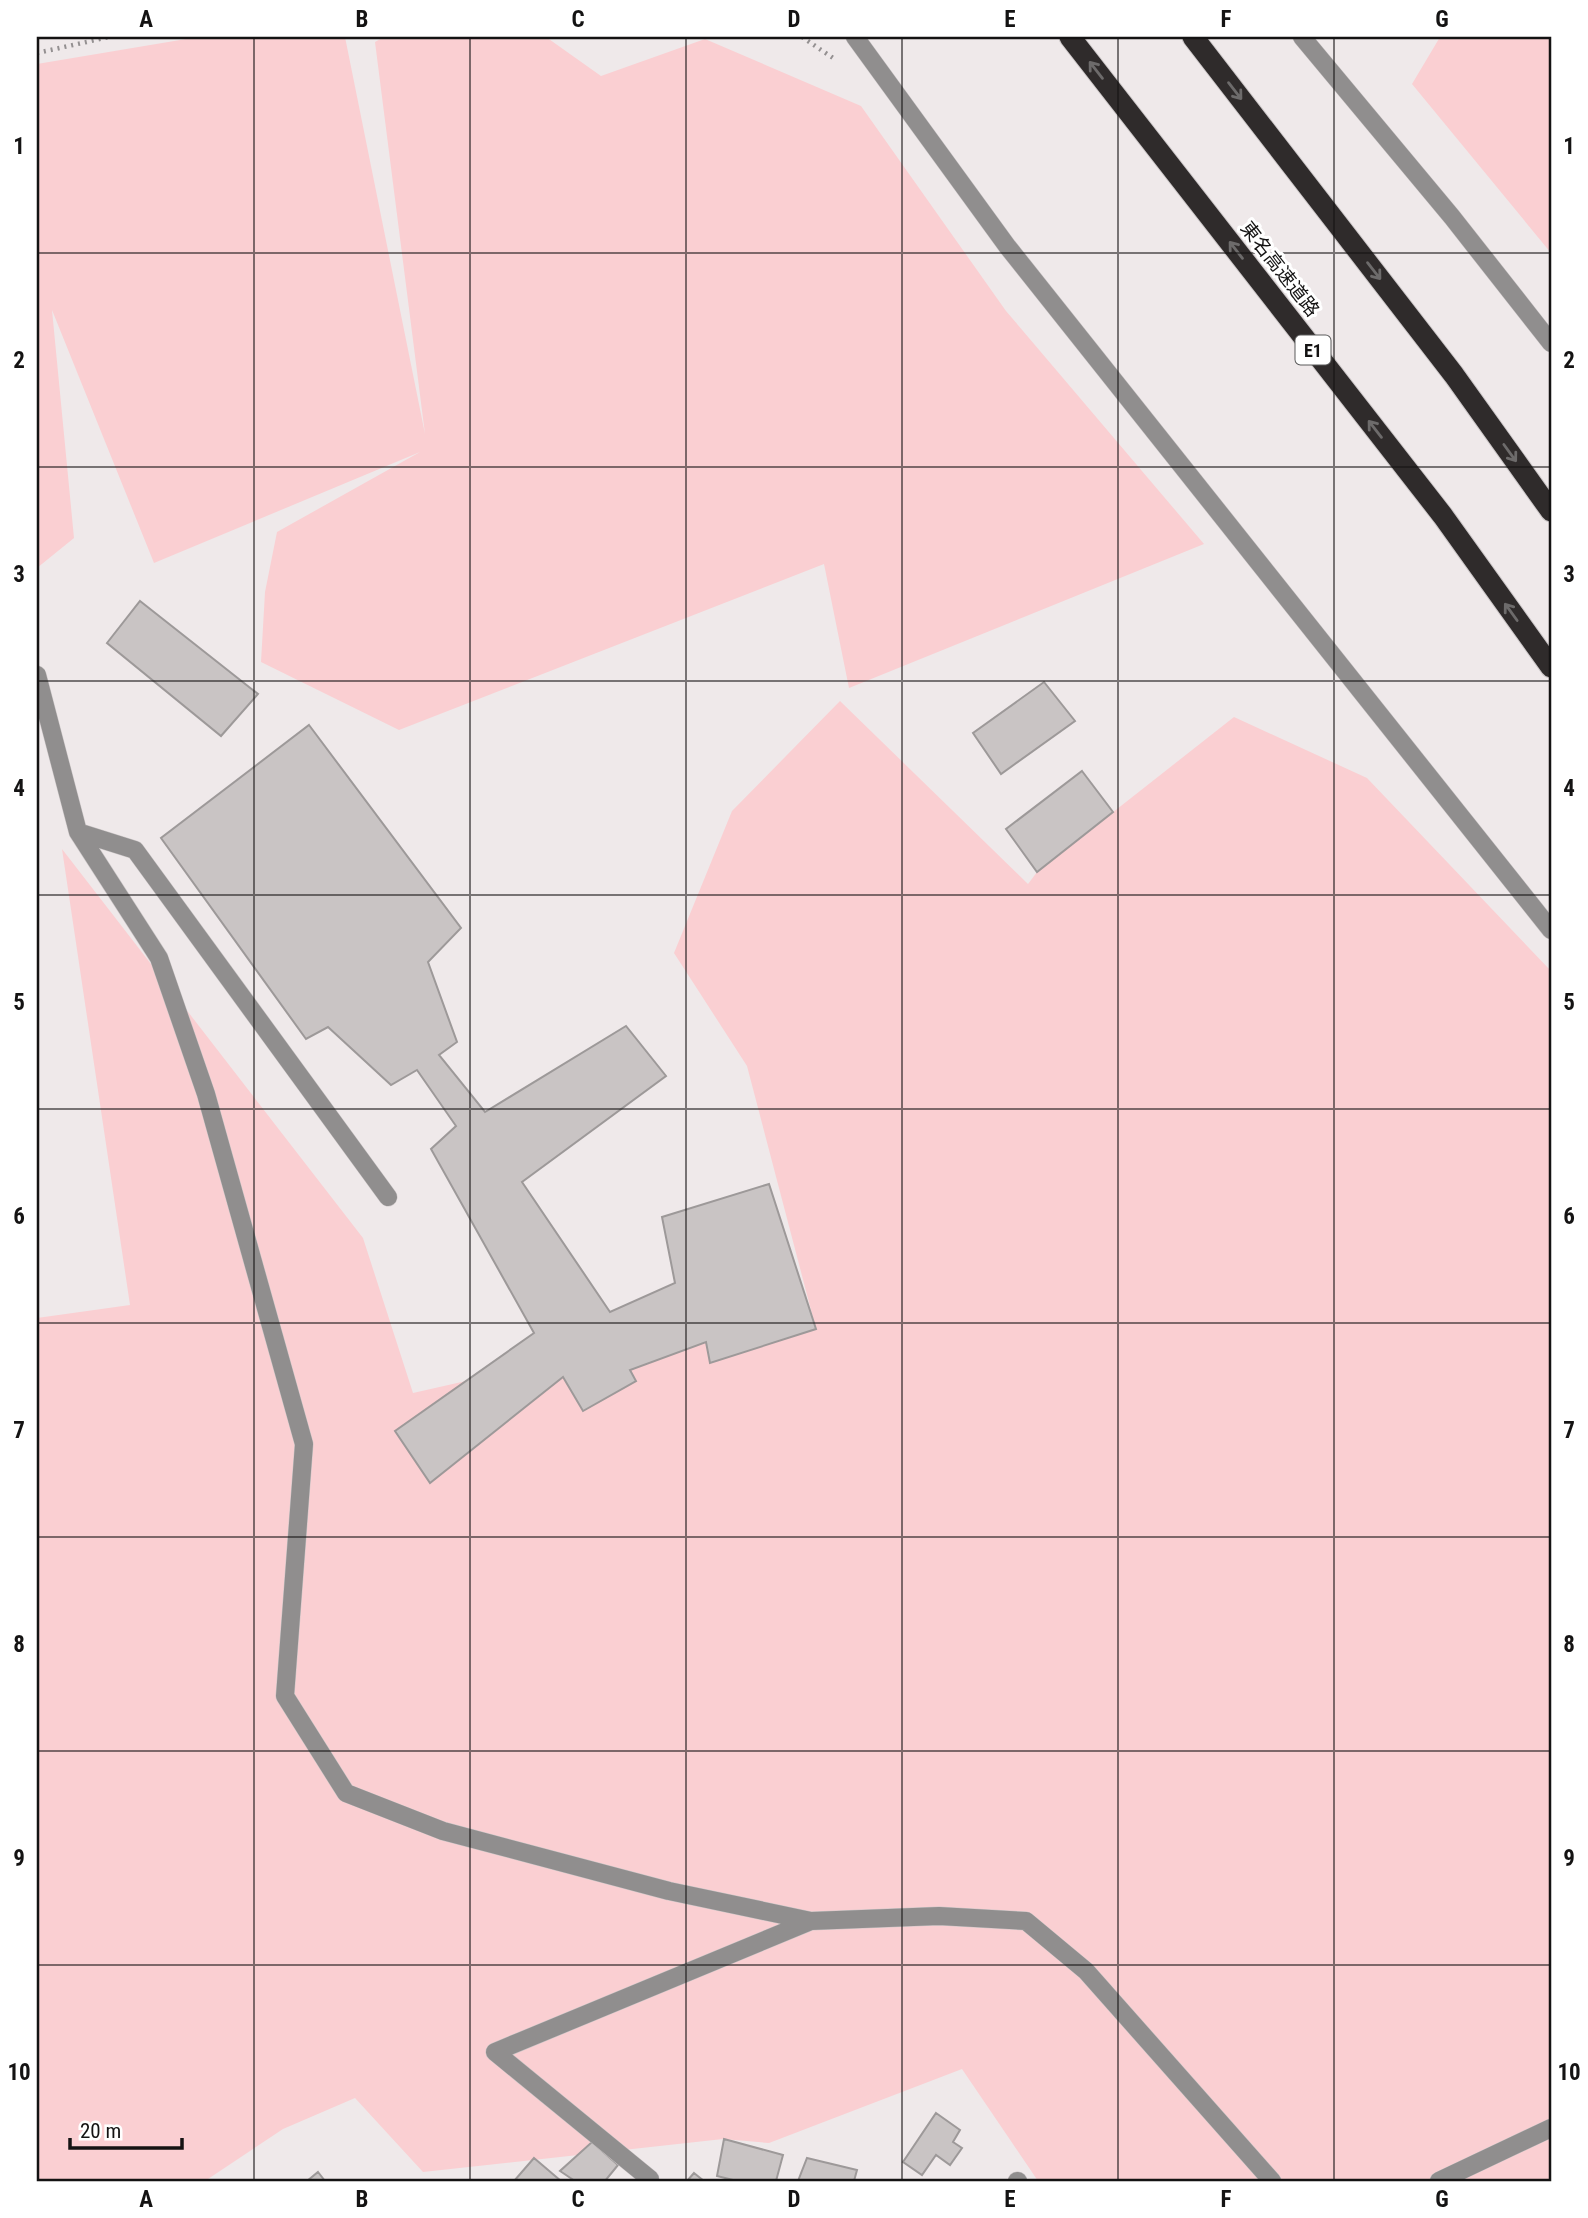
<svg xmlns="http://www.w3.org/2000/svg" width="1588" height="2218" font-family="'Roboto Condensed','Noto Sans JP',sans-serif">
<rect width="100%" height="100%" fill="#efe9ea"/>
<!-- green -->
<path fill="#facfd2" d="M198 37H345L425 434 375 42 384 37H546L601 76 705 39 861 106 1006 311 1204 544 849 688 824 564 399 730 261 662 265 592 277 532 420 452 154 563 52 310 74 538 37 568V64Z
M1440 37H1551V253L1412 84Z
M840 701 1028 884 1037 872 1234 717 1367 778 1551 971V2181H1038L962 2069 769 2143 723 2139 423 2172 355 2098 283 2129 205 2181H37V1318L130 1305 62 849 363 1238 413 1393 550 1362 816 1329 747 1066 674 953 732 811Z"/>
<!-- building -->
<path fill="#c9c4c4" stroke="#9d9999" stroke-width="2" d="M140 601 258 694 221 736 107 643Z
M1044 682 1075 721 1001 774 973 733Z
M309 725 461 928 428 962 457 1042 439 1055 485 1112 626 1026 666 1076 522 1182 610 1312 675 1283 662 1217 769 1184 816 1329 710 1363 706 1342 630 1370 636 1381 583 1411 563 1377 430 1483 395 1431 534 1333 431 1149 456 1126 417 1070 391 1085 328 1027 306 1039 161 838Z
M1082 771 1113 812 1037 872 1006 829Z
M936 2113 960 2130 953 2142 962 2148 950 2165 936 2155 922 2175 903 2162Z
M724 2139 783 2155 776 2181H737L717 2176Z
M592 2142 618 2165 605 2181H575L560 2171Z
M534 2158 561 2181H514Z
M807 2158 857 2170 854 2181H798Z
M318 2172 325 2181H307Z
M694 2173 704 2181H687Z"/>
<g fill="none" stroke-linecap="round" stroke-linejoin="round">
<!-- minor casing -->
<g stroke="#ccc7c8" stroke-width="19">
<path id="minor" d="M855 37 1007 246 1551 930
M1302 37 1452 217 1551 343
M37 675 78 832 159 958 206 1094 304 1444 285 1696 346 1793 443 1831 669 1891 811 1921 939 1916 1026 1921 1086 1971 1272 2181
M78 832 135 850 388 1197
M648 2181 650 2179 495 2052 811 1921
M1017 2181H1018
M1439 2181 1551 2128"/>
</g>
<!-- highway casing -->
<g stroke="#ccc7c8" stroke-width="23">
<path id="highway" d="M1070 37 1443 516 1551 667
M1193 37 1454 375 1551 511"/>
</g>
<!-- path -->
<path stroke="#949091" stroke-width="4.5" stroke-dasharray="2 5" stroke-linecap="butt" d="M802 37 836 60
M37 53 109 37"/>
<!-- minor -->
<use href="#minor" stroke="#908e8e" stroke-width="18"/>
<!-- highway -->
<use href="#highway" stroke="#2f2b2b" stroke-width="21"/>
</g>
<!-- one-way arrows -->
<defs><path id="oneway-shaft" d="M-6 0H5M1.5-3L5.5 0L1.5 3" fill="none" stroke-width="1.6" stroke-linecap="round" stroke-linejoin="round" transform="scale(1.75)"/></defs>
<g stroke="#6d6b6b">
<use href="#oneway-shaft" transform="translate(1096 70) rotate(-128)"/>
<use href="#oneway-shaft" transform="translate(1235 91) rotate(52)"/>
<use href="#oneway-shaft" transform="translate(1236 250) rotate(-128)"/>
<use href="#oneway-shaft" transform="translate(1374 271) rotate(52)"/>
<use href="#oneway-shaft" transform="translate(1375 429) rotate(-128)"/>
<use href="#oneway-shaft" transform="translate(1510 453) rotate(54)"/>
<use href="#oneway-shaft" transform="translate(1511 612) rotate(-126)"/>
</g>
<!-- grid -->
<path fill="none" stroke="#141313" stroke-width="2" stroke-opacity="0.55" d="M254 37V2181M470 37V2181M686 37V2181M902 37V2181M1118 37V2181M1334 37V2181M37 253H1551M37 467H1551M37 681H1551M37 895H1551M37 1109H1551M37 1323H1551M37 1537H1551M37 1751H1551M37 1965H1551"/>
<g text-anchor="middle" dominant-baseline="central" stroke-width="6" stroke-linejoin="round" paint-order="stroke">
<!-- shield labels -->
<rect fill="#fff" stroke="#5a5a5a" stroke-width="2" x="1295.5" y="335.5" width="35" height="29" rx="5"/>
<g font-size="18" font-weight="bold" fill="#141313">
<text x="1313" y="350">E1</text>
</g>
<!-- street labels -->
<g font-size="19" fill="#141313" stroke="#fff">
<text transform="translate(1280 269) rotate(52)">東名高速道路</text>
</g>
</g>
<!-- border -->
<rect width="1588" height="2218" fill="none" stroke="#ffffff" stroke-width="77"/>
<!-- scale -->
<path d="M70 2138v10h112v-10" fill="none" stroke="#141313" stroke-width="3.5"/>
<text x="80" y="2138" font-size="21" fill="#141313" stroke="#ffffff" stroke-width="5" paint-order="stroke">20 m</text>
<rect x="38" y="38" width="1512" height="2142" fill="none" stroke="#141313" stroke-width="2.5"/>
<g font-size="23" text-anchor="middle" font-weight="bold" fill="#141313">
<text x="146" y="27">A</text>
<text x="362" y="27">B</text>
<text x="578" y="27">C</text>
<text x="794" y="27">D</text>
<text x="1010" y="27">E</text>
<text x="1226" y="27">F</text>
<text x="1442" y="27">G</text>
<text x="19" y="154">1</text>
<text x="1569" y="154">1</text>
<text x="19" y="368">2</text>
<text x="1569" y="368">2</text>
<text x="19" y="582">3</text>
<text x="1569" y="582">3</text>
<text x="19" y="796">4</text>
<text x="1569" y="796">4</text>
<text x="19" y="1010">5</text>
<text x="1569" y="1010">5</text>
<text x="19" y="1224">6</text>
<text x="1569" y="1224">6</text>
<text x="19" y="1438">7</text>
<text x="1569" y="1438">7</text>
<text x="19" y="1652">8</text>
<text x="1569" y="1652">8</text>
<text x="19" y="1866">9</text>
<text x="1569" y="1866">9</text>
<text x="19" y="2080">10</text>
<text x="1569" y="2080">10</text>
<text x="146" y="2207">A</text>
<text x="362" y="2207">B</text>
<text x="578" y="2207">C</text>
<text x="794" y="2207">D</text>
<text x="1010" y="2207">E</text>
<text x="1226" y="2207">F</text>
<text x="1442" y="2207">G</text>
</g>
</svg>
